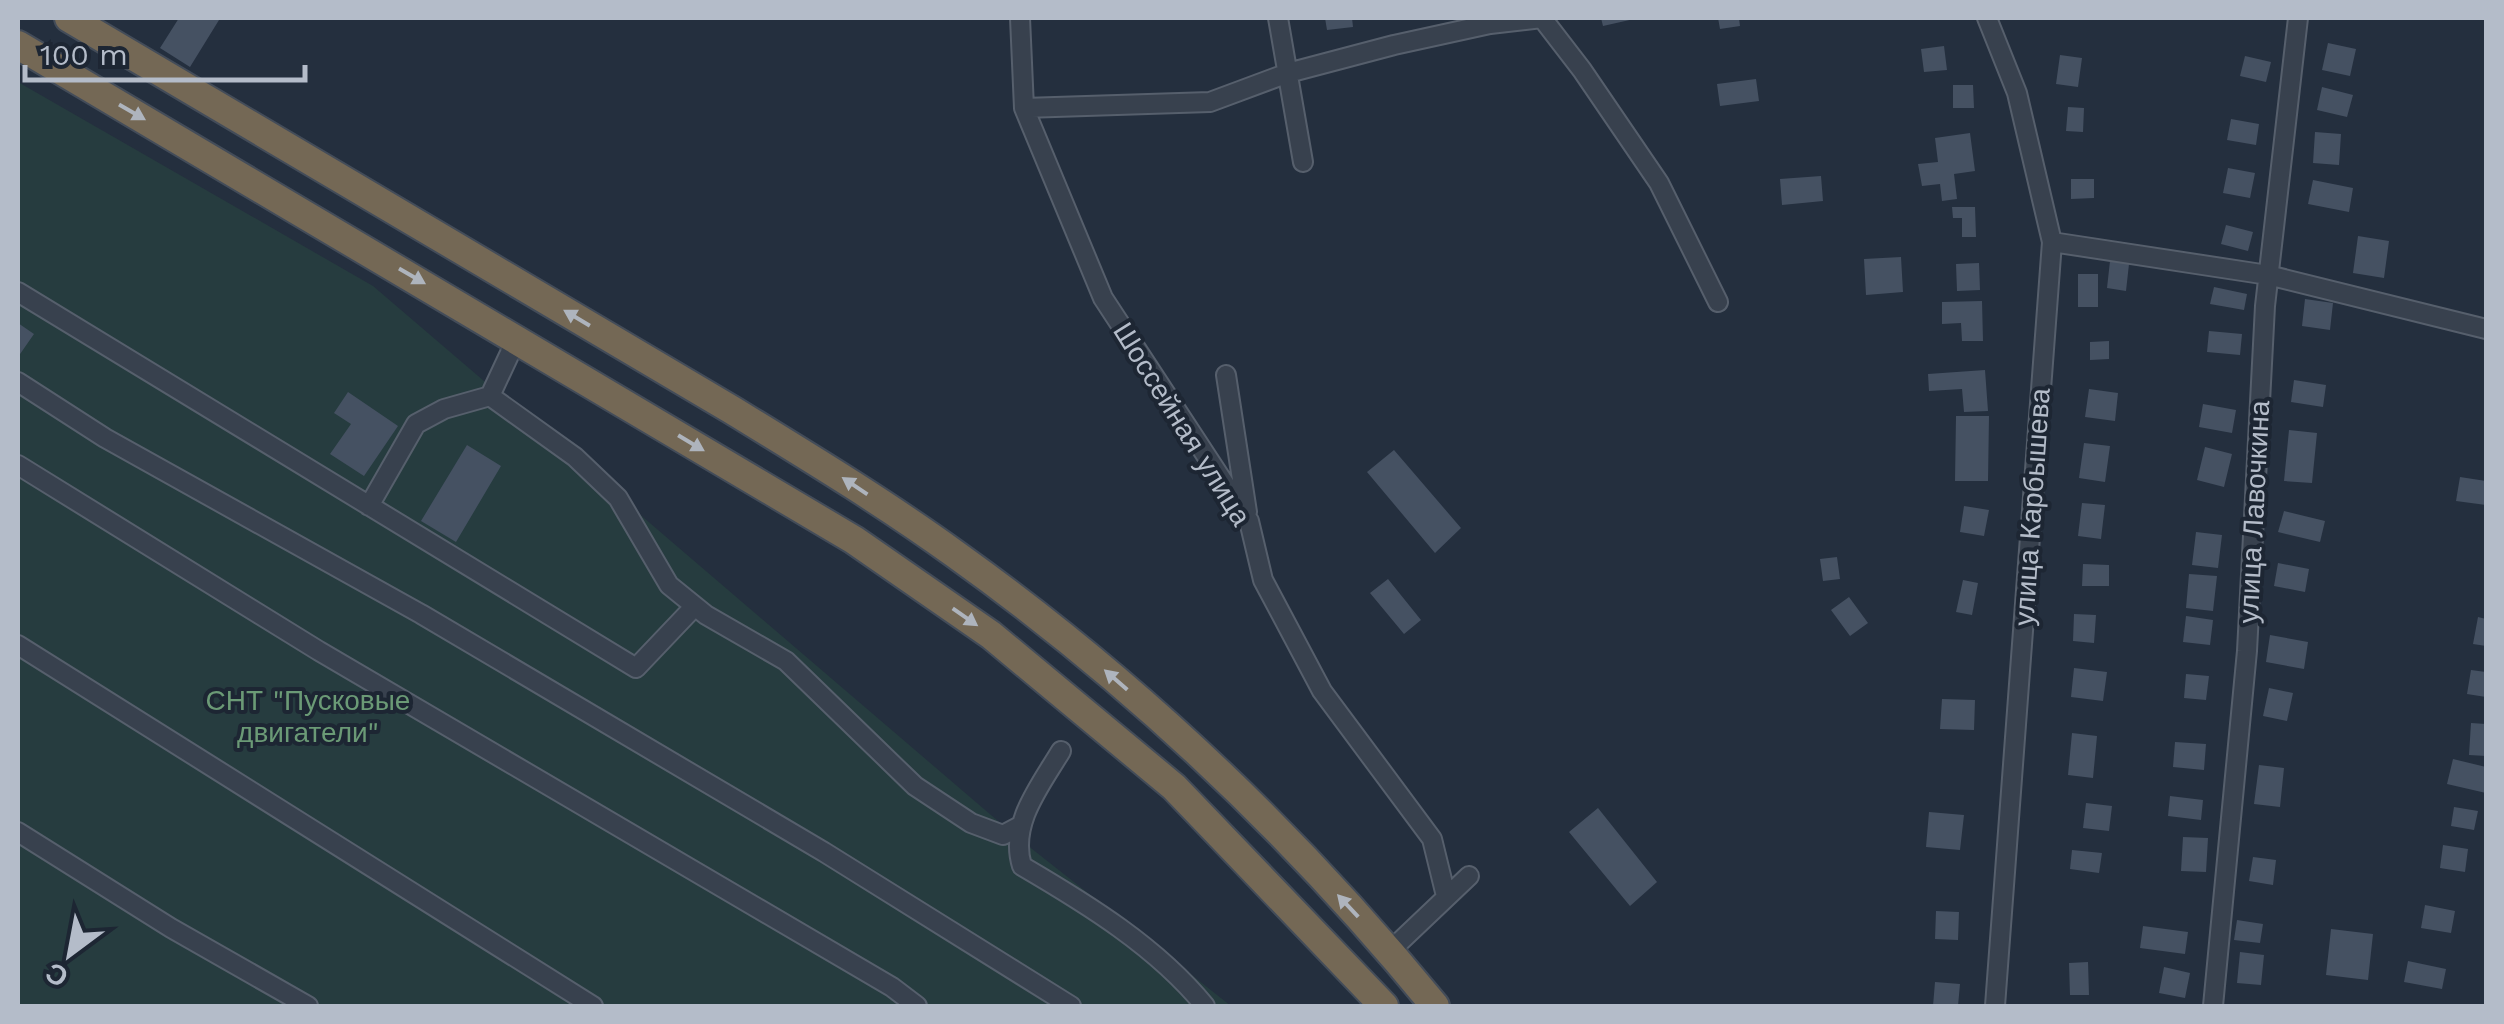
<svg xmlns="http://www.w3.org/2000/svg" width="2504" height="1024" font-family="'Work Sans',sans-serif">
<rect width="100%" height="100%" fill="#242f3e"/>
<!-- green -->
<path fill="#263c3f" d="M18 82 373 286 1012 833 1231 1006H18Z"/>
<!-- building -->
<path fill="#455162" d="M179 18 219 20 190 67 160 48Z
M1325 18H1352L1353 27 1327 30Z
M1601 18H1634V19L1603 26Z
M1718 18H1739L1740 26 1720 29Z
M2328 43 2356 49 2350 76 2322 70Z
M1944 46 1947 70 1924 72 1921 49Z
M2060 55 2082 58 2078 87 2056 84Z
M2245 56 2271 62 2266 82 2240 76Z
M1756 79 1759 101 1720 106 1717 84Z
M1953 85H1973L1974 108H1953Z
M2322 87 2353 95 2347 117 2317 110Z
M2068 107 2084 108 2083 132 2066 131Z
M2231 119 2259 124 2256 145 2227 140Z
M2315 132 2341 134 2339 165 2313 163Z
M1970 133 1975 171 1954 174 1957 199 1942 201 1940 184 1922 186 1918 164 1938 162 1935 138Z
M2228 168 2255 173 2250 198 2223 193Z
M1821 176 1823 201 1782 205 1780 179Z
M2071 179H2094V198L2071 199Z
M2313 180 2353 188 2349 212 2308 204Z
M1952 207H1975L1976 237H1962V218H1953Z
M2226 225 2253 232 2248 251 2221 244Z
M2358 236 2389 241 2384 278 2353 273Z
M1901 257 1903 292 1866 295 1864 259Z
M2110 261 2129 264 2126 291 2107 288Z
M1979 263 1980 290 1957 291 1956 264Z
M2078 274H2098V307H2078Z
M2214 287 2247 294 2244 310 2210 304Z
M2305 299 2333 303 2330 330 2302 326Z
M1982 301 1983 341H1962L1961 323 1942 324V302Z
M18 323 34 334 18 357Z
M2209 331 2242 334 2240 355 2207 352Z
M2109 341V359L2090 360V342Z
M1985 370 1988 411 1964 412 1962 389 1929 391 1928 374Z
M2294 380 2326 385 2323 407 2291 402Z
M2089 389 2118 393 2115 421 2085 417Z
M348 392 398 426 364 476 330 454 351 424 334 413Z
M2203 404 2236 410 2232 433 2199 427Z
M1956 416H1989L1988 481H1955Z
M2289 430 2317 433 2312 483 2284 481Z
M2084 443 2110 446 2105 482 2079 478Z
M467 445 501 466 456 542 421 521Z
M2205 447 2232 454 2224 487 2197 480Z
M1394 450 1461 528 1435 553 1367 472Z
M2460 477 2486 481V505L2456 501Z
M2082 503 2105 505 2101 539 2078 536Z
M1964 506 1989 510 1984 536 1960 532Z
M2284 511 2325 521 2320 542 2278 532Z
M2196 532 2222 535 2218 568 2192 565Z
M1837 557 1840 579 1823 581 1820 559Z
M2278 563 2309 569 2305 592 2274 586Z
M2083 564 2109 565V586H2082Z
M2189 574 2217 576 2213 611 2186 608Z
M1388 579 1421 620 1404 634 1370 593Z
M1963 580 1978 583 1972 615 1956 612Z
M1849 597 1868 623 1850 636 1831 610Z
M2074 614 2096 615 2094 643 2073 641Z
M2186 616 2213 620 2210 645 2183 642Z
M2478 617 2486 619V646L2473 644Z
M2270 635 2308 642 2304 669 2266 662Z
M2074 668 2107 672 2103 701 2071 697Z
M2471 670 2486 672V697L2467 694Z
M2186 674 2209 676 2206 700 2184 698Z
M2269 688 2293 693 2287 721 2263 716Z
M1942 699 1975 700 1974 730 1940 729Z
M2471 723 2486 724V756L2469 755Z
M2072 733 2097 736 2093 778 2068 775Z
M2175 742 2206 744 2204 770 2173 767Z
M2453 759 2486 767V793L2447 784Z
M2259 765 2284 768 2280 807 2254 804Z
M2170 796 2203 800 2201 820 2168 816Z
M2086 803 2112 806 2109 831 2083 828Z
M2454 807 2478 811 2474 830 2451 826Z
M1598 808 1657 882 1630 906 1569 832Z
M1929 812 1964 815 1960 850 1926 847Z
M2183 837 2208 838 2206 872 2181 871Z
M2443 845 2468 849 2465 872 2440 868Z
M2072 850 2102 853 2099 873 2070 869Z
M2253 857 2276 860 2273 885 2249 881Z
M2425 905 2455 911 2451 933 2421 928Z
M1936 911 1959 912 1958 940 1935 939Z
M2237 920 2263 924 2260 943 2234 940Z
M2143 926 2188 932 2185 954 2140 948Z
M2331 929 2373 934 2368 980 2326 975Z
M2240 952 2264 955 2261 985 2237 983Z
M2408 961 2446 969 2442 989 2404 982Z
M2088 962 2089 995H2070L2069 963Z
M2164 967 2190 973 2185 998 2159 993Z
M1935 982 1960 984 1958 1006H1933Z"/>
<g fill="none" stroke-linecap="round" stroke-linejoin="round">
<!-- minor casing -->
<g stroke="#565f6c" stroke-width="22">
<path id="minor" d="M1020 18 1024 108 1103 298 1249 521 1263 580 1322 691 1432 839 1446 896
M1278 18 1303 162
M1542 18 1582 70 1659 183 1718 302
M1987 18 2017 93 2052 242 1995 1006
M1024 108 1210 102 1288 73 1394 45 1490 24 1542 18
M2052 242 2268 275 2486 329
M18 292 636 668 695 606
M517 338 490 396 575 457 618 498 669 585 706 615 786 661 915 786 971 823 1003 835 1020 826
M1226 375 1247 512
M18 382 105 438 421 614 824 852 1071 1006
M18 465 319 651 892 987 917 1006
M369 506 416 424 444 409 490 396
M18 645 593 1006
M1061 751C1040 786 1009 824 1022 866 1087 904 1157 947 1205 1006
M18 832 171 928 308 1006
M1390 951 1469 876
M2213 1006 2247 651 2265 306 2298 18"/>
</g>
<!-- highway casing -->
<g stroke="#434c59" stroke-width="32">
<path id="highway" d="M69 18 732 410C807 456 883 502 955 554 1134 682 1296 836 1435 1006
M18 45 854 540 991 635 1174 787 1384 1006"/>
</g>
<!-- minor -->
<use href="#minor" stroke="#38414e" stroke-width="18"/>
<!-- highway -->
<use href="#highway" stroke="#746855" stroke-width="28"/>
</g>
<!-- one-way arrows -->
<defs><path id="oneway-solid" d="M-6-.8H1V-3.2L6.5 0L1 3.2V.8H-6Z" transform="scale(2.5)"/></defs>
<g fill="#aeb4bd">
<use href="#oneway-solid" transform="translate(132 112) rotate(30)"/>
<use href="#oneway-solid" transform="translate(412 276) rotate(30)"/>
<use href="#oneway-solid" transform="translate(577 318) rotate(-149)"/>
<use href="#oneway-solid" transform="translate(691 443) rotate(31)"/>
<use href="#oneway-solid" transform="translate(855 486) rotate(-146)"/>
<use href="#oneway-solid" transform="translate(965 617) rotate(35)"/>
<use href="#oneway-solid" transform="translate(1116 680) rotate(-139)"/>
<use href="#oneway-solid" transform="translate(1348 906) rotate(-133)"/>
</g>
<g text-anchor="middle" dominant-baseline="central" stroke-width="8" stroke-linejoin="round" paint-order="stroke">
<!-- street labels -->
<g font-size="28" fill="#b4bcc9" stroke="#1d2633">
<text transform="translate(1182 424) rotate(58)">Шоссейная улица</text>
<text transform="translate(2032 507) rotate(-86)">улица Карбышева</text>
<text transform="translate(2254 512) rotate(-87)">улица Лавочкина</text>
</g>
<!-- park labels -->
<g font-size="28" fill="#6b9a76" stroke="#1d2633">
<text x="308" y="700">СНТ "Пусковые<tspan x="308" dy="32">двигатели"</tspan></text>
</g>
</g>
<!-- border -->
<rect width="2504" height="1024" fill="none" stroke="#b4bcc9" stroke-width="40"/>
<!-- north arrow -->
<g transform="translate(70 954) rotate(212)" stroke="#1d2633" stroke-width="8" paint-order="stroke">
<path d="M0-8L18 38L0 25L-18 38Z" fill="#b4bcc9"/>
<text y="-15" font-size="28" font-weight="bold" text-anchor="middle" fill="#b4bcc9">С</text>
</g>
<!-- scale -->
<path d="M25 65v15h280v-15" fill="none" stroke="#b4bcc9" stroke-width="5"/>
<text x="40" y="65" font-size="30" fill="#b4bcc9" stroke="#1d2633" stroke-width="8" paint-order="stroke">100 m</text>
</svg>
